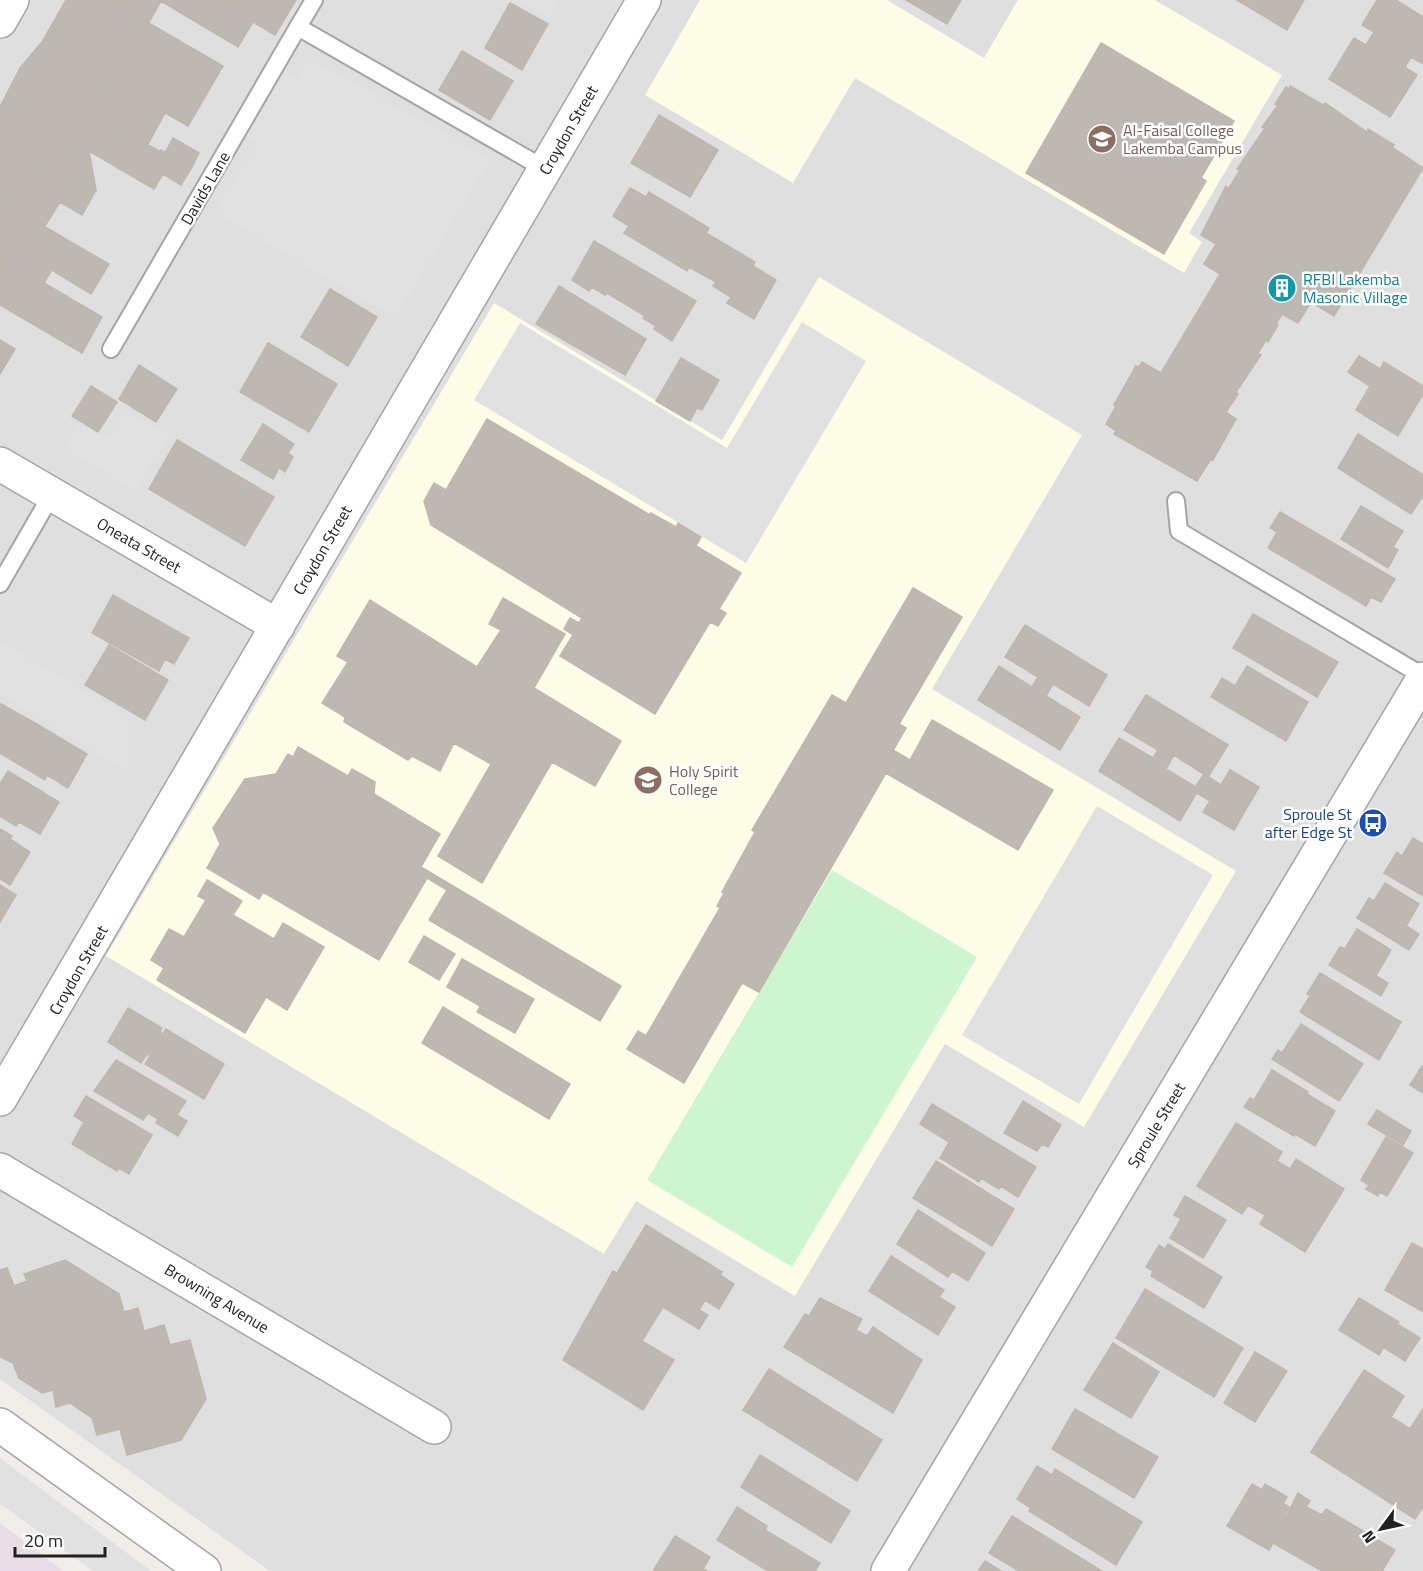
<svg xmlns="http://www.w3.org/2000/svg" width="1423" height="1571" font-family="'Titillium Web',sans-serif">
<rect width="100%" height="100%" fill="#f1eee9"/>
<!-- residential -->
<path fill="#dfdfdf" d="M0 0H1423V1571H270L0 1379Z"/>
<!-- industrial -->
<path fill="#e9dce6" d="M0 1523 63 1571H0Z"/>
<!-- education -->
<path fill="#fcfce7" d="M700 0H887L984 58 1018 0H1155L1282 75 1189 233 1202 242 1184 273 855 78 793 183 645 95Z
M819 277 1082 435 932 689 1236 871 1084 1127 945 1044 795 1296 636 1201 604 1254 106 956 494 303 722 440Z"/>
<!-- park -->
<path fill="#ccf5d0" d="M832 870 977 957 792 1267 647 1180Z"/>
<!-- parking -->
<path fill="#e1e1e1" d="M516 0H559L548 18Z
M309 58 490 159 395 318 214 211 259 145 245 137 284 72 298 79Z
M802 322 866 361 746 563 474 400 520 323 727 448Z
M124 409 169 436 135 490 66 449 80 424 108 439Z
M0 642 128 716 126 771 0 694Z
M1097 806 1213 875 1079 1104 962 1035Z
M0 1458 151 1571H93L0 1504Z"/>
<!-- building -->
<path fill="#beb8b2" stroke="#c1b6ad" stroke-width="1.5" d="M66 0H109L223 66 188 126 42 42Z
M109 0H216L253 22 238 47 161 1 148 24Z
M216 0H296L275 35Z
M906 0H961L947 24Z
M1237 0H1304L1287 30Z
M1377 0H1396L1423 17V64L1411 57 1405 67 1417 75 1390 117 1329 79 1354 38 1366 45 1374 32 1362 25Z
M510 3 548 24 522 70 485 48Z
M42 42 165 113 148 144 20 68Z
M1101 43 1234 121 1201 178 1206 181 1164 254 1026 173Z
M462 51 513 81 490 120 439 90Z
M20 68 159 151 150 166 163 174 154 189 3 101Z
M1290 86 1323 105 1325 103 1367 132 1368 129 1394 145 1392 147 1423 168 1334 316 1311 302 1298 323 1282 314 1276 324 1278 325 1268 342 1266 340 1258 353 1261 355 1236 392 1238 394 1227 411H1224L1236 419 1213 460 1211 459 1197 481 1114 434 1116 431 1106 424 1116 406 1114 405 1136 366 1139 367 1142 362 1161 373 1220 274 1204 264 1216 244 1201 235 1226 186 1229 188 1240 170 1237 169 1265 128 1262 127 1278 105 1275 104 1286 87 1289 89Z
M3 101 89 151 96 190 0 134V106Z
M659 115 718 150 690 197 631 163Z
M0 134 96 190 82 215 60 202 45 226 0 200Z
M173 138 199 153 192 167 165 153Z
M161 150 192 167 181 185 150 166Z
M630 188 646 197 649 192 709 228 706 233 755 262 753 266 776 280 754 319 727 303 731 297 713 286 716 282 689 267 687 271 624 233 629 226 613 216Z
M0 200 69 241 44 283 0 257Z
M69 241 109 264 91 294 52 270Z
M594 241 696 301 672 341 654 329 656 326 643 318 645 316 607 293 605 295 592 287 589 291 572 280Z
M0 257 102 317 82 353 0 305Z
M559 286 646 339 625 375 536 324Z
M330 289 377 317 348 366 301 337Z
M0 340 15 349 0 374Z
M268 343 337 384 309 432 240 392Z
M1359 356 1380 369 1384 362 1423 386V394L1398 436 1356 410 1370 386 1348 372Z
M681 358 719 380 702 410 697 408 690 421 656 401Z
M139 365 177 389 156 422 119 399Z
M91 386 117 402 98 432 72 416Z
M487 419 650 515 651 513 676 527 678 523 701 537 696 546 741 573 719 609 726 613 718 626 710 622 655 714 560 656 573 635 564 629 570 618 579 623 582 618 431 525 424 501 434 483 446 490Z
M263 424 294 444 288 453 293 457 285 472 279 468 273 479 241 460Z
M1358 434 1423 475V496L1411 514 1338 468Z
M177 440 274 497 245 546 149 489Z
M1361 506 1403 531 1393 547 1398 550 1388 568 1341 539Z
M1280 512 1395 579 1381 602 1371 597 1366 606 1268 548 1277 532 1270 528Z
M913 588 962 617 899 724 906 728 890 756 885 753 877 768 886 773 759 992 742 983 684 1083 627 1049 638 1031 646 1036 720 908 717 906 724 893 722 892 755 832 752 830 832 695 846 703Z
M113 595 189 638 174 664 165 659 159 671 92 633Z
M503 598 565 634 534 688 621 741 595 786 552 762 482 883 438 856 491 764 454 743 440 771 412 756 408 760 344 722 345 717 322 703 348 662 337 656 370 600 477 667 501 630 489 624Z
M1253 614 1338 662 1317 697 1233 648Z
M1025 625 1107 675 1089 706 1053 684 1046 696 1080 717 1060 750 978 700 999 666 1032 687 1038 677 1005 657Z
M109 645 168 680 145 720 85 685Z
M1247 666 1308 702 1286 741 1211 697 1222 678 1235 686Z
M1146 695 1228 745 1208 777 1174 755 1166 769 1199 789 1180 821 1099 771 1119 738 1153 758 1158 750 1124 730Z
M1 704 35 723 13 761 0 753Z
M932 720 1053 790 1018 850 877 768 885 753 890 756 893 750 910 760Z
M35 723 87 754 68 788 47 775 45 780 13 761Z
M298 747 348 776 352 769 375 782 374 794 440 834 421 867 621 986 600 1021 429 920 447 890 427 878 379 960 263 892 259 899 207 868 220 844 213 828 245 779 276 774 288 754 293 757Z
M1230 770 1259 787 1234 830 1203 812 1210 801 1197 793 1199 789 1195 787 1204 774 1221 785Z
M8 771 59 802 40 834 19 822 16 826 0 816V784Z
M0 829 12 836 10 839 30 852 10 885 0 879Z
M1413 838 1423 844V896L1384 873 1397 852 1402 856Z
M207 880 242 901 233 915 274 939 283 923 324 947 287 1010 266 997 245 1033 157 980 164 968 151 960 169 929 184 937 206 900 198 896Z
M1385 883 1419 904 1406 926 1419 934 1409 950 1357 918 1369 898 1374 901Z
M0 885 16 895 0 922Z
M1357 929 1391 950 1376 976 1388 983 1381 996 1329 965 1340 947 1345 949Z
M424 936 455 954 439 980 409 962Z
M462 959 496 978 480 1006 447 987Z
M1320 973 1401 1022 1379 1060 1300 1012 1310 996 1307 994Z
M496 978 534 999 515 1033 477 1012Z
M443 1007 570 1084 549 1119 422 1043Z
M128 1008 162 1028 160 1032 163 1034 166 1029 224 1064 204 1099 145 1064 150 1056 147 1054 141 1063 108 1042Z
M1301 1024 1363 1064 1339 1101 1272 1059 1278 1050 1282 1053Z
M116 1060 186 1101 177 1115 187 1121 178 1136 156 1123 158 1119 148 1113 143 1120 94 1091Z
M1422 1066 1423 1067V1093L1410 1085Z
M1272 1070 1308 1092 1294 1116 1302 1122 1294 1136 1244 1107 1250 1098 1254 1100Z
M1307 1094 1335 1111 1315 1146 1295 1134 1302 1122 1294 1116Z
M86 1096 152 1135 129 1174 119 1168 117 1171 72 1144 84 1122 74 1116Z
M1023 1101 1061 1125 1048 1147 1042 1144 1037 1151 1004 1133Z
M932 1104 1036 1167 1018 1197 1001 1186 999 1189 981 1178 979 1182 940 1158 949 1142 920 1124Z
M1377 1110 1411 1131 1403 1145 1368 1124Z
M1236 1123 1282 1152 1277 1161 1290 1169 1296 1159 1344 1189 1305 1252 1260 1224 1265 1215 1248 1205 1242 1214 1197 1186Z
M1386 1137 1413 1153 1387 1196 1380 1192 1378 1196 1366 1189 1369 1185 1361 1180Z
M936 1161 1014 1209 992 1246 913 1198Z
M1185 1196 1226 1220 1203 1258 1170 1238 1181 1219 1174 1215Z
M918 1210 985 1253 968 1281 952 1271 948 1277 897 1244Z
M646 1225 722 1272 720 1275 734 1284 719 1309 705 1300 699 1310 708 1315 699 1329 663 1307 642 1341 674 1360 643 1410 563 1360 613 1271 617 1273Z
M1412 1243 1423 1249V1312L1385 1290Z
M1168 1244 1222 1277 1204 1308 1151 1276 1153 1271 1146 1267 1159 1245 1165 1249Z
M891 1256 944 1290 939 1297 955 1307 938 1335 869 1291Z
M65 1260 119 1294 124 1312 138 1308 144 1331 164 1325 170 1345 190 1340 206 1399 181 1440 127 1455 120 1429 97 1435 92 1418 70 1403 56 1407 53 1390 42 1393 19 1378 13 1363 0 1357V1270L7 1268 14 1286 27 1281 24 1274Z
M1145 1289 1243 1348 1214 1397 1116 1338Z
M820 1298 862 1319 856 1330 867 1336 873 1327 922 1360 893 1413 784 1347 805 1314 809 1316Z
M1359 1298 1399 1322 1379 1355 1339 1330Z
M1397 1324 1420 1338 1405 1361 1383 1347Z
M1113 1343 1159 1372 1131 1418 1084 1390Z
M1255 1352 1287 1371 1255 1422 1224 1403Z
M769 1369 882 1440 857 1481 743 1410Z
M1364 1370 1404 1396 1391 1417 1410 1429 1423 1409V1507L1415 1519 1311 1452Z
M1075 1409 1158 1457 1134 1498 1052 1449Z
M760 1455 850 1511 831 1543 741 1487Z
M1037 1466 1052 1475 1055 1469 1142 1522 1116 1565 1029 1511 1031 1508 1017 1499Z
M1252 1484 1262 1490 1265 1484 1287 1497 1283 1503 1289 1507 1285 1515 1288 1517 1269 1550 1227 1526Z
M1298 1493 1310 1501 1306 1507 1322 1515 1326 1509 1395 1550 1382 1571H1322L1273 1543Z
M737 1507 767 1526 765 1530 820 1563 815 1571H768L717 1540Z
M1012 1516 1102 1571H1019L989 1553Z
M675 1536 710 1557 703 1569 707 1571H653Z
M985 1561 1001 1571H978Z"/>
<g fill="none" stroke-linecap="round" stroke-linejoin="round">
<!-- service casing -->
<g stroke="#a5a5a5" stroke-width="20">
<path id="service" d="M298 27 314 0
M111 349 298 27 545 169
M1176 501 1179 531 1423 676
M0 584 52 494"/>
</g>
<!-- minor casing -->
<g stroke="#a5a5a5" stroke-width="36">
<path id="minor" d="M0 21 12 0
M0 464 278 626
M0 1099 644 0
M0 1170 434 1427
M888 1571 1423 679"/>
</g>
<!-- tertiary casing -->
<g stroke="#a5a5a5" stroke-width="36">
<path id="tertiary" d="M0 1425 204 1571"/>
</g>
<!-- service -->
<use href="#service" stroke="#fff" stroke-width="16"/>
<!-- minor -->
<use href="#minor" stroke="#fff" stroke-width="33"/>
<!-- tertiary -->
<use href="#tertiary" stroke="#fff" stroke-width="33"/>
</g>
<!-- icons -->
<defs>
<g id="school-disc" transform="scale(1.5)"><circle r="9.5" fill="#8d6e63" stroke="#fff"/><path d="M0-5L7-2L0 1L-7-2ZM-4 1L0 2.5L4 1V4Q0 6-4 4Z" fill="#fff"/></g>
<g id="building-disc" transform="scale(1.5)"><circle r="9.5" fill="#0f9aa8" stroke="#fff"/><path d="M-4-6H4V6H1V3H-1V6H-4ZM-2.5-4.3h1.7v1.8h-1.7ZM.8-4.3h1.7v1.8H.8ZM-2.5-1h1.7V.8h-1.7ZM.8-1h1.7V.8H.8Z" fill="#fff"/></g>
<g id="bus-disc" transform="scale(1.5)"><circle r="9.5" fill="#1a4fb4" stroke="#fff"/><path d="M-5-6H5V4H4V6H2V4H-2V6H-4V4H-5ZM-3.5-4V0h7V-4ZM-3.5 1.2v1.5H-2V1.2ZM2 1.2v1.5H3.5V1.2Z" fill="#fff"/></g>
</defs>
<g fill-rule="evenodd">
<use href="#school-disc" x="1102" y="139"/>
<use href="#building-disc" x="1282" y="288"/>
<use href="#school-disc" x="648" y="780"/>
<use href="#bus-disc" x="1373" y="823"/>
</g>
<g text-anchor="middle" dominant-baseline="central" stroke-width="5" stroke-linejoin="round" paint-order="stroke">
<!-- street labels -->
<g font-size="16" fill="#212121" stroke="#fff">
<text transform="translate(568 130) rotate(-60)">Croydon Street</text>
<text transform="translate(205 188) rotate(-60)">Davids Lane</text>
<text transform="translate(139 545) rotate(30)">Oneata Street</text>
<text transform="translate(322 550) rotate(-60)">Croydon Street</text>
<text transform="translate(78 970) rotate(-60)">Croydon Street</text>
<text transform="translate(1156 1125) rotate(-59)">Sproule Street</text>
<text transform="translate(217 1298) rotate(31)">Browning Avenue</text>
</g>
<!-- education labels -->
<g font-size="16" fill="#785e54" stroke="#fff" text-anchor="start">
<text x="1123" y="130">Al-Faisal College<tspan x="1123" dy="18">Lakemba Campus</tspan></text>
<text x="669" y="771">Holy Spirit<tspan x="669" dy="18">College</tspan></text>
</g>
<!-- culture labels -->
<g font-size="16" fill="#0d838f" stroke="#fff" text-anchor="start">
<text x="1303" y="279">RFBI Lakemba<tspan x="1303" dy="18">Masonic Village</tspan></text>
</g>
<!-- transit labels -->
<g font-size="16" fill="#164399" stroke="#fff" text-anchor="end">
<text x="1352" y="814">Sproule St<tspan x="1352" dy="18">after Edge St</tspan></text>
</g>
</g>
<!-- north arrow -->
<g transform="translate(1381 1529) rotate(237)" stroke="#ffffff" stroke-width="4.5" paint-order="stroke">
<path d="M0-4.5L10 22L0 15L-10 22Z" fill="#212121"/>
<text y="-9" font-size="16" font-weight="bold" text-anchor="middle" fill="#212121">N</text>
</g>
<!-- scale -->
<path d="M15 1547v9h90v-9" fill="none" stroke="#212121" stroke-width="3"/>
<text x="24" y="1547" font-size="18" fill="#212121" stroke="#ffffff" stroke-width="4.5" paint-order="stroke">20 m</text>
</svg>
